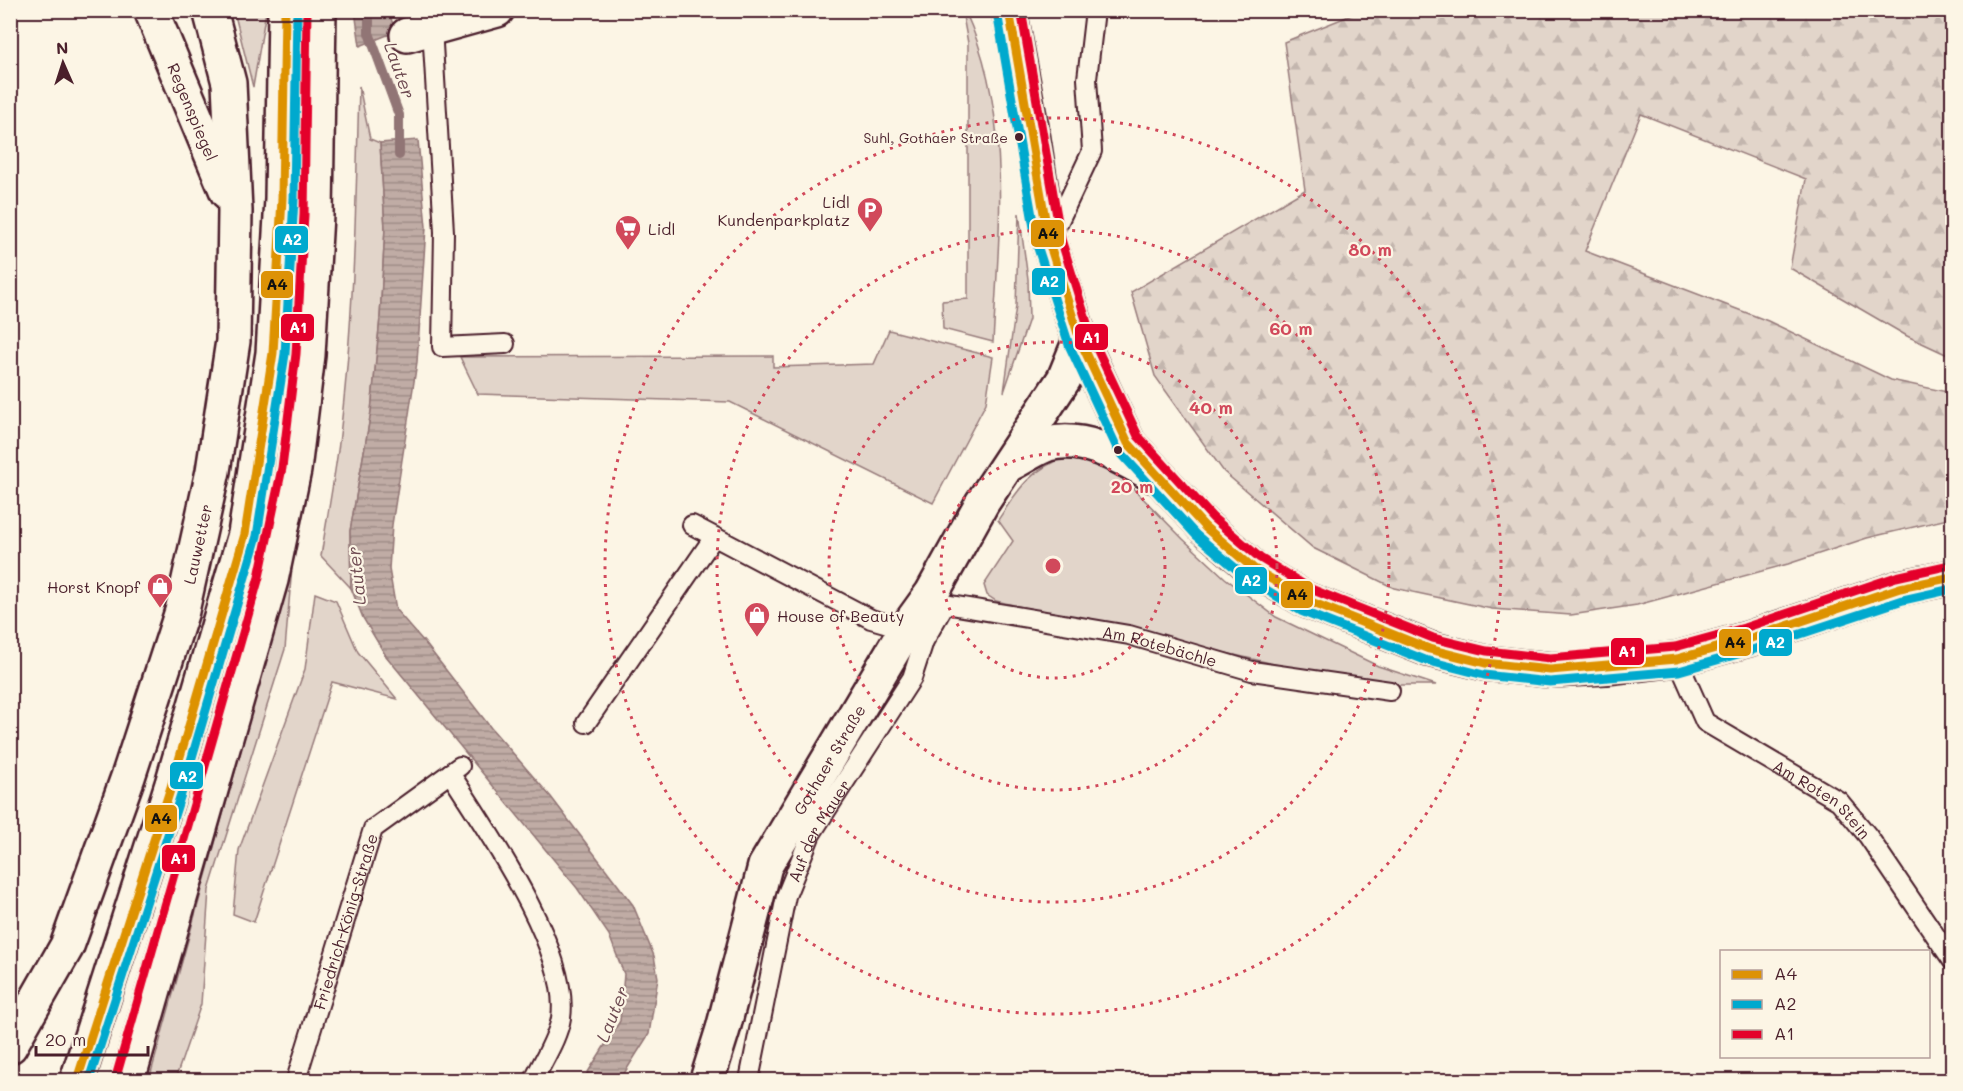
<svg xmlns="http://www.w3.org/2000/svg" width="1963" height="1091" font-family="Mali,sans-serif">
<defs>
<pattern id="forest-firs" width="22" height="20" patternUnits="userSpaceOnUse" patternTransform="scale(1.5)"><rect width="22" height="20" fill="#e2d5ca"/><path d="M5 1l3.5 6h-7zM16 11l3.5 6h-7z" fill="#c3b6ae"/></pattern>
<pattern id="water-rules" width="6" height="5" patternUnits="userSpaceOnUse" patternTransform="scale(1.5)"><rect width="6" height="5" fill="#c0aca5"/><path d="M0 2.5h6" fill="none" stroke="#9e8b87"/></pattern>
</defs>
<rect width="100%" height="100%" fill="#fcf5e5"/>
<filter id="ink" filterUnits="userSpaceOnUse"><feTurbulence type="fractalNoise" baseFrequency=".0167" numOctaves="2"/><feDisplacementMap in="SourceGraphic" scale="12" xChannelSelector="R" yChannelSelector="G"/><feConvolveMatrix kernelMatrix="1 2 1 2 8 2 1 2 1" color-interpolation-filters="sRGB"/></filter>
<g filter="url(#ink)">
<!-- grass -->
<path fill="#e2d5ca" stroke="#967a7a" stroke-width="1.5" d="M234 11H266L253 87Z
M962 11H965C1013 114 999 232 993 342L943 329 942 301 968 299V43Z
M359 86 370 139 380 143 385 228 380 318 371 412 350 531 351 588 321 556C327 518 334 481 339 443 354 325 356 205 359 86Z
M1019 213 1028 279 1029 319 1004 392 1016 306Z
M889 330 993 357 986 403 933 503 730 402 478 394 460 357 773 356V367L874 364Z
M1067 456 1095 461 1123 478 1183 539 1225 578 1276 617 1378 666 1436 685H1393L1323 675 996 601 987 595 984 585 1013 541 998 520C1019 488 1030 470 1067 456Z
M292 567 285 649 209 890 201 1004 175 1080H149Z
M315 593 336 601 358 652 397 699 332 682 254 922 233 914 239 850 305 669Z"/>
<!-- forest -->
<path fill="url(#forest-firs)" stroke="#967a7a" stroke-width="1.5" d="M1364 10 1952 11V357L1907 336 1790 268 1806 179 1641 114 1585 251 1768 321 1891 380 1952 393V518L1867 538 1788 564 1637 605 1571 615 1492 609 1394 588 1313 548 1224 472 1155 376 1131 292 1305 190 1284 42Z"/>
<!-- water -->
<path fill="url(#water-rules)" stroke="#917474" stroke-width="1.5" d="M355 11H389L395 32 360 46Z
M418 140 426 227 417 362 392 525 389 569 396 610 425 643 491 728 551 797 633 905 654 956 658 978 649 1034 620 1080H583L620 1021 624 974 609 935 577 888 386 656 363 618 351 588 350 531 371 412 380 318 385 228 380 143Z"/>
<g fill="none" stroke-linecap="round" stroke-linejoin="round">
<!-- stream -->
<path stroke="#917474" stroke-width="10" d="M369 10V33L399 115V155"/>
<!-- service casing -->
<g stroke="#4a1f2b" stroke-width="22">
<g id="service">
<path d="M431 10 444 232 442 347 505 344"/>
<path d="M1051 238 1092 151 1087 79 1095 10"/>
<path d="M692 525 871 619 906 629"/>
<path id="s1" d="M936 596 945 604 1129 635 1252 671 1390 691"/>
<path id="s2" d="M1677 659 1705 722 1839 801 1868 836 1952 960"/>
<path d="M586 723 714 537"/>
<path d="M450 773C486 829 571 951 561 1018 558 1038 542 1062 534 1080"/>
<path id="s3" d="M296 1080 373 829 460 766"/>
<path id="s4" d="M749 1080 786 896 811 834 912 678 924 641 945 604"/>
</g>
</g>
<!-- minor casing -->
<g stroke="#4a1f2b" stroke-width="38">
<g id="minor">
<path id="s5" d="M151 10 227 192"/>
<path d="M407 35 497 10"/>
<path d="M1010 464C1022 458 1036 448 1048 444 1086 434 1124 459 1155 476"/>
<path id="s6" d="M10 1046 67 946 128 777 182 611 213 471 233 341 235 211 229 83 210 10"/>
<path id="s7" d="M707 1080 723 1029 765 866 906 629 932 593 982 503 1064 379 1080 340"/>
</g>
</g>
<!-- secondary casing -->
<g stroke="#4a1f2b" stroke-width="38">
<path id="secondary" d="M1009 10 1031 127 1049 242 1080 340 1128 443 1205 527 1253 568 1306 600 1429 649 1485 663 1550 670 1606 667 1677 659 1748 639 1900 588 1952 577
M77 1080 172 784 245 534 273 353 282 199 285 10
M128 1080 271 580 294 470 308 355 316 215 319 10"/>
</g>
<!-- service -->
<use href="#service" stroke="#fcf5e5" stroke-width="18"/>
<!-- minor -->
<use href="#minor" stroke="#fcf5e5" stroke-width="33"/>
<!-- secondary -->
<use href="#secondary" stroke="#fcf5e5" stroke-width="33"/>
<!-- bus-1 casing -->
<g stroke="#fcf5e5" stroke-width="14">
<path id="bus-1" d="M1009 10 1049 242 1080 340 1128 443 1205 527 1253 568 1306 600 1429 649 1485 663 1550 670 1677 659 1748 639 1900 588 1952 577
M77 1080 172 784 245 534 273 353 282 199 285 10"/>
</g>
<!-- bus-2 casing -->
<g stroke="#fcf5e5" stroke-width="14">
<path id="bus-2" d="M997 12 1037 245 1069 345 1118 450 1196 535 1247 578 1301 611 1425 660 1484 675 1550 682 1679 671 1752 650 1903 600 1952 589
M89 1080 183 788 257 536 285 354 294 199 297 10"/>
</g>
<!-- bus-3 casing -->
<g stroke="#fcf5e5" stroke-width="14">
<path id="bus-3" d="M1021 10 1061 239 1091 336 1138 436 1213 518 1260 558 1311 589 1433 638 1487 651 1550 658 1675 647 1744 628 1896 577 1950 565
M116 1077 259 577 282 468 296 354 304 215 307 10"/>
</g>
<!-- bus-1 -->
<use href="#bus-1" stroke="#dd9206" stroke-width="9"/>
<!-- bus-2 -->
<use href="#bus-2" stroke="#00a9ce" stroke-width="9"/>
<!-- bus-3 -->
<use href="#bus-3" stroke="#e4002b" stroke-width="9"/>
</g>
</g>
<!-- distance rings -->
<g fill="none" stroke="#d1495b" stroke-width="3" stroke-dasharray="3 6">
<circle cx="1053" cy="566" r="112"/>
<circle cx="1053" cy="566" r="224"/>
<circle cx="1053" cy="566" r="336"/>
<circle cx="1053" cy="566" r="448"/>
</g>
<!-- icons -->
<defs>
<g id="parking-pin" transform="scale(1.35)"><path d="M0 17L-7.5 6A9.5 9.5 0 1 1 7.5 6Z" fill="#d1495b" stroke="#fcf5e5"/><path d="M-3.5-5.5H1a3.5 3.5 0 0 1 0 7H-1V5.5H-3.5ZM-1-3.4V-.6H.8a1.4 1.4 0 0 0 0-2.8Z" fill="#fff"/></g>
<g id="supermarket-pin" transform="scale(1.35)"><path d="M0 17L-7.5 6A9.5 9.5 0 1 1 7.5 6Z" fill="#d1495b" stroke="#fcf5e5"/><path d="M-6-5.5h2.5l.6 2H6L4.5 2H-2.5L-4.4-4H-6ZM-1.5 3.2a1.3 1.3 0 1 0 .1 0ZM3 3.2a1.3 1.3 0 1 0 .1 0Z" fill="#fff"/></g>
<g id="shop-pin" transform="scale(1.35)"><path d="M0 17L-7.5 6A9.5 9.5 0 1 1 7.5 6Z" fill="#d1495b" stroke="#fcf5e5"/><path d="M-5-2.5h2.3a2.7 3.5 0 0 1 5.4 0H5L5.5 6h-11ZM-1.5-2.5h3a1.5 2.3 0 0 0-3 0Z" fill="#fff"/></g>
</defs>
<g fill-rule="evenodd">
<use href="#parking-pin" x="870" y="210"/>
<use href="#supermarket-pin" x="628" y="228"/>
<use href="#shop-pin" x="160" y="586"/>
<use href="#shop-pin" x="757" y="615"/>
</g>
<!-- markers -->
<g fill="#4a1f2b" stroke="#fcf5e5" stroke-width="2">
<circle cx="1019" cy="137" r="5"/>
<circle cx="1118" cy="450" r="5"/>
</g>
<g text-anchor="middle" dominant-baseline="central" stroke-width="4.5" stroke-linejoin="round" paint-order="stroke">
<!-- bus labels -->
<g font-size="14" fill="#4a1f2b" stroke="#fcf5e5" text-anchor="end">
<text x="1008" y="137">Suhl, Gothaer Straße</text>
</g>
<!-- street labels -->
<g font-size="16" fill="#4a1f2b" stroke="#fcf5e5">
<text stroke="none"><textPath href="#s5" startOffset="110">Regenspiegel</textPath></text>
<text stroke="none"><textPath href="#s6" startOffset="538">Lauwetter</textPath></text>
<text stroke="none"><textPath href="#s1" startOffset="231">Am Rotebächle</textPath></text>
<text stroke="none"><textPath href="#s7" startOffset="346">Gothaer Straße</textPath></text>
<text stroke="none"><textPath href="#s2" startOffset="210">Am Roten Stein</textPath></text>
<text stroke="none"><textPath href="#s4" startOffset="261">Auf der Mauer</textPath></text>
<text stroke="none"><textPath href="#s3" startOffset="166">Friedrich-König-Straße</textPath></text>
</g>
<!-- poi labels -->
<g font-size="16" fill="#4a1f2b" stroke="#fcf5e5" text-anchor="end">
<text x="850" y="201">Lidl<tspan x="850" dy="18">Kundenparkplatz</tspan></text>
<text x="648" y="228" text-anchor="start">Lidl</text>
<text x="140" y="586">Horst Knopf</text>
<text x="777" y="615" text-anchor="start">House of Beauty</text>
</g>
<!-- water labels -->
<g font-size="18" font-style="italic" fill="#6d4950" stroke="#fcf5e5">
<text transform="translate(400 70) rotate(70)">Lauter</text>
<text transform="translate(356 576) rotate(-96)">Lauter</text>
<text transform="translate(612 1014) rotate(-68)">Lauter</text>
</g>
</g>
<circle cx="1053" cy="566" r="9" fill="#d1495b" stroke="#fcf5e5" stroke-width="3"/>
<g font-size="18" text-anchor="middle" font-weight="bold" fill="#d1495b" stroke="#fcf5e5" stroke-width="4.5" stroke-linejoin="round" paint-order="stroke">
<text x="1370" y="256">80 m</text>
<text x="1291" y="335">60 m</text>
<text x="1211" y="414">40 m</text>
<text x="1132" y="493">20 m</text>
</g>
<g stroke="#fcf5e5" stroke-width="2">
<rect x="1030" y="219" width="35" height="29" rx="6" fill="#dd9206"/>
<rect x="274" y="225" width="35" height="29" rx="6" fill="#00a9ce"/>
<rect x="1031" y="267" width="35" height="29" rx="6" fill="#00a9ce"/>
<rect x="260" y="270" width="34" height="29" rx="6" fill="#dd9206"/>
<rect x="280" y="313" width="35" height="29" rx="6" fill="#e4002b"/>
<rect x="1074" y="323" width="35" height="28" rx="6" fill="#e4002b"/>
<rect x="1234" y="566" width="34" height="29" rx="6" fill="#00a9ce"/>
<rect x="1280" y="580" width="34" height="29" rx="6" fill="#dd9206"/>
<rect x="1758" y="628" width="35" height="29" rx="6" fill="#00a9ce"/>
<rect x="1718" y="628" width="34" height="29" rx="6" fill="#dd9206"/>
<rect x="1610" y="637" width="35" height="29" rx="6" fill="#e4002b"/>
<rect x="169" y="761" width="35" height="29" rx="6" fill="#00a9ce"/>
<rect x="144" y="804" width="34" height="29" rx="6" fill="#dd9206"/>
<rect x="161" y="844" width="35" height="29" rx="6" fill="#e4002b"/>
</g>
<g font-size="16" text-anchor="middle" font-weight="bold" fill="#fff">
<text x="292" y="245">A2</text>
<text x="1049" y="287">A2</text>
<text x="298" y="333">A1</text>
<text x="1091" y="343">A1</text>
<text x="1251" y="586">A2</text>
<text x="1775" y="648">A2</text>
<text x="1627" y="657">A1</text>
<text x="187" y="782">A2</text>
<text x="179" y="864">A1</text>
</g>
<g font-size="16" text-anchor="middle" font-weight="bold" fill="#111">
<text x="1048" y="239">A4</text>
<text x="277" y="290">A4</text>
<text x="1297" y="600">A4</text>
<text x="1735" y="648">A4</text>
<text x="161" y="824">A4</text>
</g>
<!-- margin -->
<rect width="1963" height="1091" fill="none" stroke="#fcf5e5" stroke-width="36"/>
<rect x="18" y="18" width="1927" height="1055" fill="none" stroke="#4a1f2b" stroke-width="2" filter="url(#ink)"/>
<!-- legend -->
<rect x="1720" y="950" width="210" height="108" fill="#fcf5e5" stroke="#b59f9b" stroke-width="1.5"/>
<rect x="1732" y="970" width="30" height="9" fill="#dd9206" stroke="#b59f9b" stroke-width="1.5"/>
<text x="1774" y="980" font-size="18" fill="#4a1f2b">A4</text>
<rect x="1732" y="1000" width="30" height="9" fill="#00a9ce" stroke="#b59f9b" stroke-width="1.5"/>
<text x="1774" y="1010" font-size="18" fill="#4a1f2b">A2</text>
<rect x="1732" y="1030" width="30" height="9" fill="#e4002b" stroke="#b59f9b" stroke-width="1.5"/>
<text x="1774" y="1040" font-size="18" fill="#4a1f2b">A1</text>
<!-- north arrow -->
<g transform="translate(63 63) rotate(357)" stroke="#fcf5e5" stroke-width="4.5" paint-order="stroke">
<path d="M0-4.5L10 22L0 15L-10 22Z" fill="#4a1f2b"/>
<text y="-9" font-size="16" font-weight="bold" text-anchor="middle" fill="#4a1f2b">N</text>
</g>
<!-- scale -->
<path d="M36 1046v9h112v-9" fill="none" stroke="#4a1f2b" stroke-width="3"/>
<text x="45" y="1046" font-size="18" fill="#4a1f2b" stroke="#fcf5e5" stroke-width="4.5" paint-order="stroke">20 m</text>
</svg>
